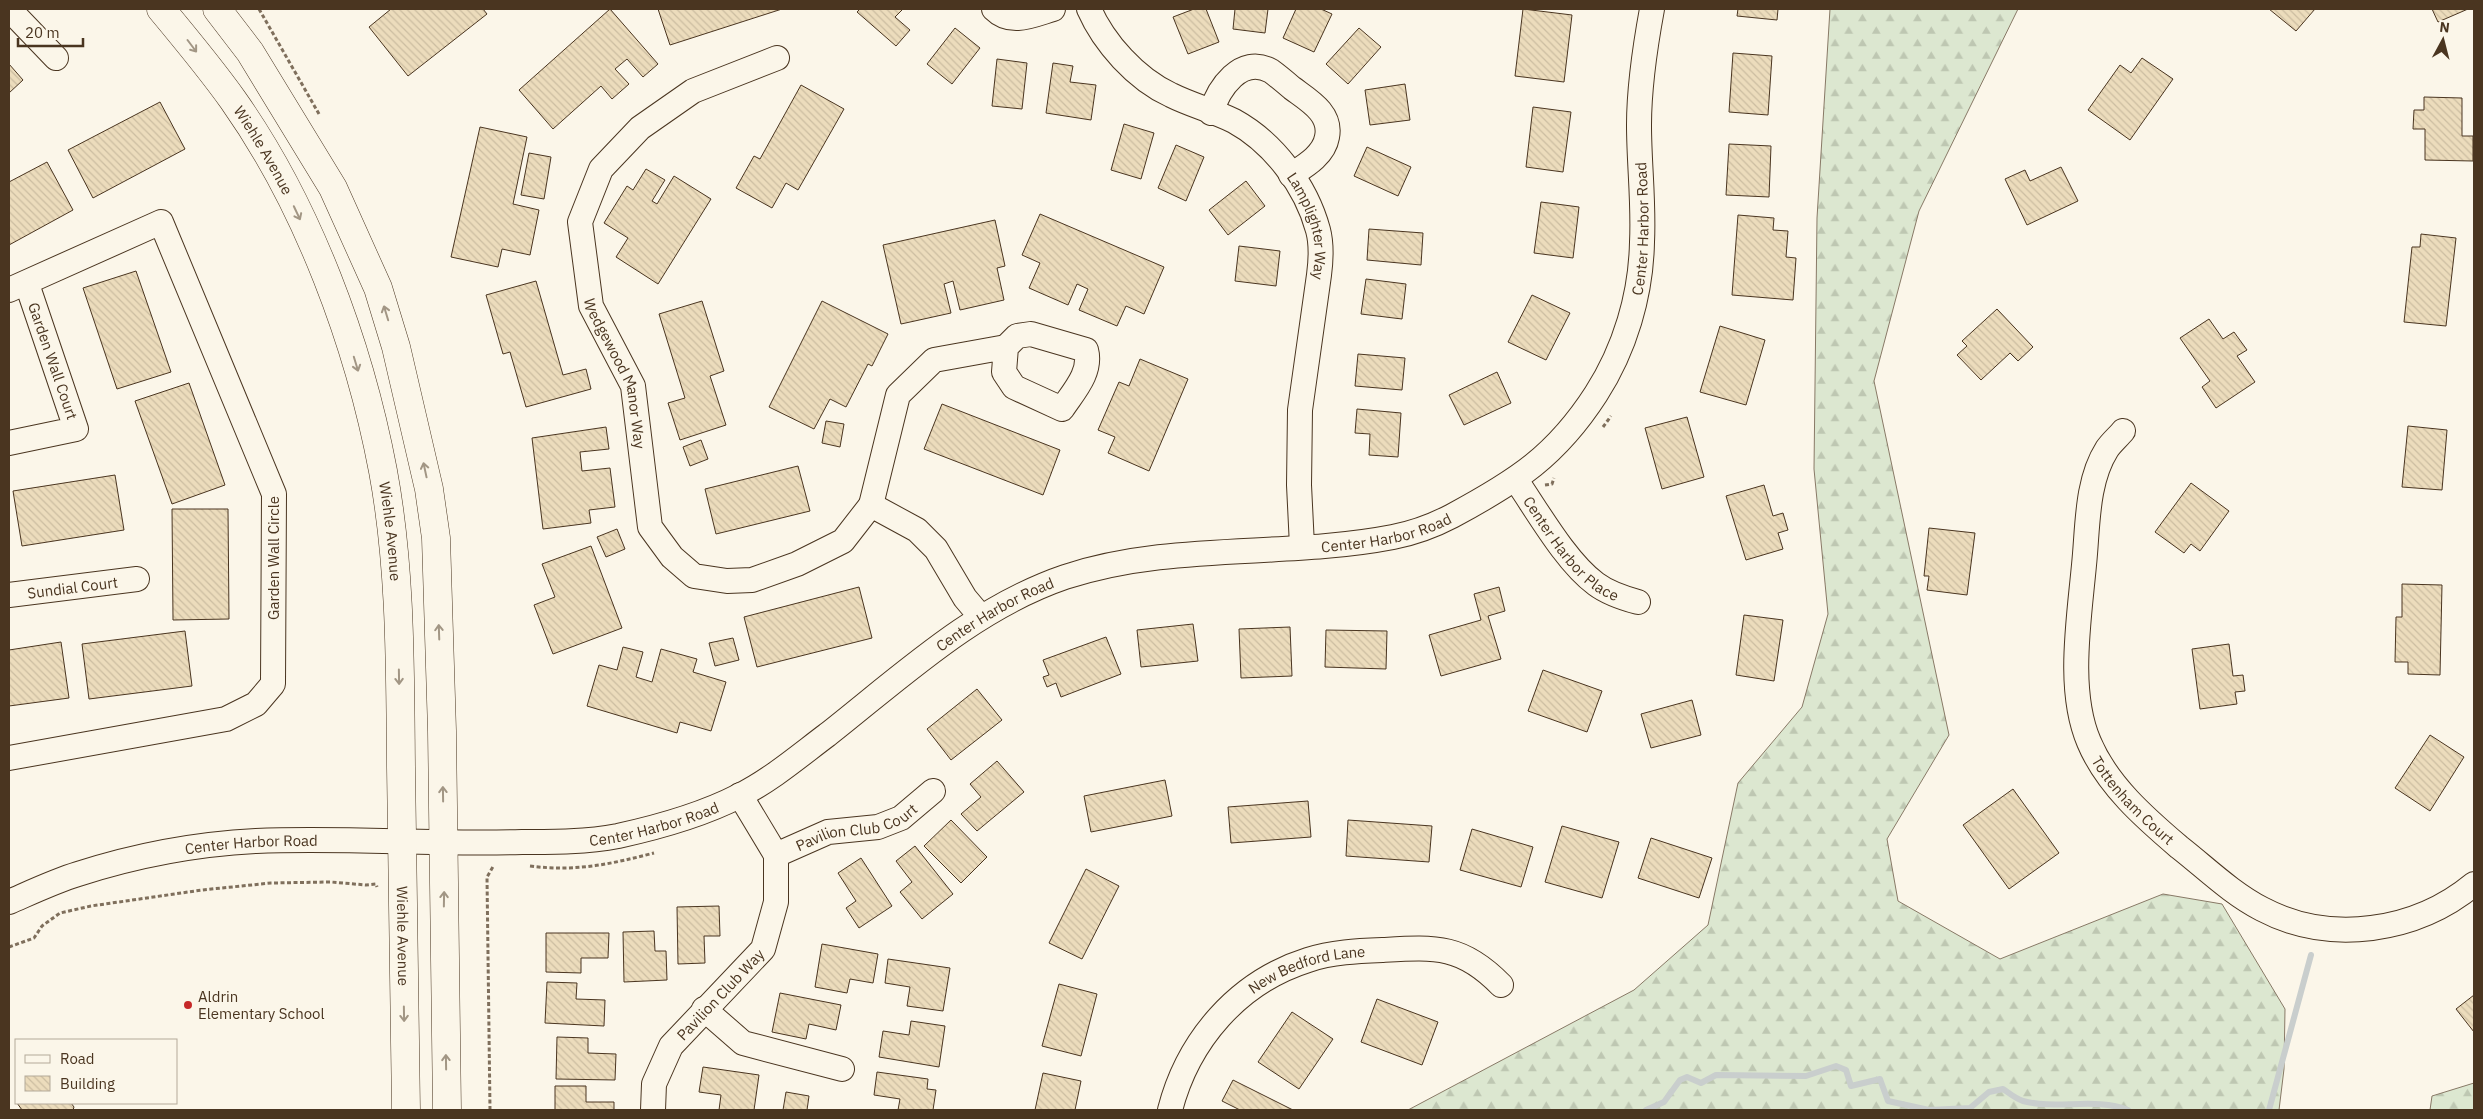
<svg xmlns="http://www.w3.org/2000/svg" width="2483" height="1119" font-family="'IBM Plex Sans',sans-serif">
<defs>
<pattern id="forest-firs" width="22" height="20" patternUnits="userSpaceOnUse" patternTransform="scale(1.25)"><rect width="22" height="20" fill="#dce7d0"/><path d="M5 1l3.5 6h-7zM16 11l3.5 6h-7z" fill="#bec7b2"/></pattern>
<pattern id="building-back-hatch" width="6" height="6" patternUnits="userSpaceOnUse" patternTransform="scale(1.25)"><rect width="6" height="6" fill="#ecdcbc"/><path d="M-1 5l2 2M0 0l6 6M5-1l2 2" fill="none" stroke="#ccbda1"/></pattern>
</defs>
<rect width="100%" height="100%" fill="#fbf6e9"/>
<!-- forest -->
<path fill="url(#forest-firs)" stroke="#887966" d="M1830 9H2018L1919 211 1874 381 1949 735 1887 839 1898 901 2000 959 2163 894 2222 904 2285 1009 2284 1069 2279 1110H1408L1634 990 1708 925 1738 783 1802 707 1828 614 1814 469 1817 218Z
M2474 1083V1110H2430L2432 1096Z"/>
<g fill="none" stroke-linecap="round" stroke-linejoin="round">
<!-- stream -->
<path stroke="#c9cecd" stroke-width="6" d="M1646 1110 1664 1102 1680 1080 1687 1077 1701 1083 1716 1075 1806 1076 1836 1066 1846 1070 1851 1086 1880 1079 1888 1101 1929 1110 1970 1108 1989 1092 2003 1089C2009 1093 2016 1099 2023 1101 2057 1110 2096 1097 2128 1110
M2269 1110 2311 955"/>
</g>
<!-- building -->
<path fill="url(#building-back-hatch)" stroke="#4a3520" d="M391 9H483L487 14 408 76 369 27Z
M610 9 658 64 643 77 627 59 615 69 629 84 612 99 601 86 553 129 519 90Z
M658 9H782L670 45Z
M860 9H903L895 17 910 30 896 46 857 12Z
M1194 9H1206L1219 42 1188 54 1173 17Z
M1235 9H1268L1265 33 1233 29Z
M1296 9H1321L1332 14 1314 52 1283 38Z
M1523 9 1572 15 1564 82 1515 76Z
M1738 9H1778L1777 20 1737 16Z
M2269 9H2315L2296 31Z
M2432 9H2468L2438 22Z
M955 28 980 48 952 84 927 64Z
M1359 28 1381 47 1348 84 1326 64Z
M1733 53 1772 56 1768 115 1729 112Z
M2142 58 2173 79 2130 140 2088 110 2120 65 2131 73Z
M997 59 1027 63 1022 109 992 106Z
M1053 63 1073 66 1070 82 1096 85 1091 120 1046 113Z
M9 64 23 80 9 93Z
M1405 84 1410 120 1370 125 1365 90Z
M801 85 844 109 798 190 786 183 772 208 736 188 754 156 760 159Z
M2424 97 2462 98V136H2473V161L2425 160V129H2413L2414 110H2424Z
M160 102 185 149 93 198 68 150Z
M1533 107 1571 112 1563 172 1526 167Z
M1124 124 1154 133 1141 179 1111 170Z
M480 127 527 137 513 204 539 210 530 255 502 249 498 267 451 257Z
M1729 144 1771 146 1769 197 1726 195Z
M1176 145 1204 157 1186 201 1158 188Z
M1367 147 1411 167 1398 196 1354 176Z
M529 153 551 157 544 199 521 195Z
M47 162 73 210 9 245V182Z
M2061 167 2078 201 2027 225 2005 179 2025 170 2030 181Z
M646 169 665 180 652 201 657 204 674 176 711 199 658 284 616 257 628 238 604 223 627 186 633 190Z
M1246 181 1265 206 1228 235 1209 210Z
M1541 202 1579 207 1573 258 1534 253Z
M1040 214 1164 267 1144 314 1126 306 1117 326 1079 310 1088 289 1077 284 1068 305 1029 288 1040 263 1022 255Z
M1738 215 1774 218 1773 230 1788 231 1786 257 1796 258 1793 300 1732 295Z
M995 220 1005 266 997 268 1004 300 960 310 953 281 944 284 951 313 901 324 883 245Z
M1369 229 1423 233 1421 265 1367 260Z
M2421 234 2456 238 2446 326 2404 322 2412 247H2420Z
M1239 246 1280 251 1276 286 1235 281Z
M136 271 171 372 117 389 83 288Z
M1366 279 1406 284 1402 319 1361 314Z
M536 281 563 375 586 369 591 389 526 407 510 352 503 354 486 295Z
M1532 295 1570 313 1546 360 1508 342Z
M702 301 724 371 710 376 726 425 680 440 668 403 685 398 659 314Z
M822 301 888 334 872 366 868 364 846 407 830 399 814 429 769 407Z
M1997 309 2033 347 2018 361 2010 353 1981 380 1957 355 1967 346 1962 341Z
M2209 319 2223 339 2234 332 2247 350 2237 356 2255 382 2216 408 2202 387 2210 381 2180 338Z
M1720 326 1765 340 1746 405 1700 392Z
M1358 354 1405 358 1402 390 1355 386Z
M1140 359 1188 379 1149 471 1108 453 1115 437 1098 430 1119 382 1129 386Z
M1497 372 1511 403 1464 425 1449 395Z
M189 383 225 485 172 504 135 401Z
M942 404 1060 450 1043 495 924 449Z
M1357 409 1401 413 1398 457 1369 455 1370 434 1355 433Z
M1687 417 1704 477 1662 489 1645 428Z
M826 421 844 424 840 447 822 443Z
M2408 426 2447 430 2442 490 2402 487Z
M606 427 609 449 580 452 582 471 610 468 615 507 589 510 591 523 543 529 532 438Z
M701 440 708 459 690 466 683 447Z
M798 466 810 511 716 534 705 489Z
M115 475 124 530 22 546 13 491Z
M2191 483 2229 511 2200 551 2191 544 2184 553 2155 532Z
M1764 485 1773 516 1783 513 1788 530 1778 533 1783 549 1746 560 1726 496Z
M172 509H228L229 619 173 620Z
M1929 528 1975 533 1967 595 1927 590 1929 576H1924Z
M617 529 625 549 606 557 597 537Z
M591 546 622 628 553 654 534 605 555 597 542 564Z
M2402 584 2442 585 2440 675 2408 674V662H2395L2396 617H2402Z
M859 587 872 638 757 667 744 617Z
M1499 587 1505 611 1488 616 1501 659 1441 676 1429 635 1481 620 1474 594Z
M1744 615 1783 620 1774 681 1736 675Z
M1193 624 1198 661 1141 667 1137 630Z
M1290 627 1292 676 1241 678 1239 629Z
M1326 630 1387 631 1386 669 1325 667Z
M185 631 192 686 89 699 82 644Z
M1106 637 1121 674 1061 697 1056 683 1047 687 1043 677 1049 675 1043 660Z
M733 638 739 660 715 666 709 643Z
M61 642 69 698 9 706V650Z
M2229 644 2233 676 2243 675 2245 691 2235 692 2237 704 2200 709 2192 649Z
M623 647 643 652 636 677 652 682 661 649 697 659 693 672 726 682 711 731 680 722 677 733 587 706 599 665 617 670Z
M1543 670 1602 691 1587 732 1528 711Z
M977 689 1002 720 951 760 927 729Z
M1692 700 1701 735 1651 748 1641 714Z
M2430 735 2464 757 2430 811 2395 788Z
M997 761 1024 792 977 831 961 814 981 797 970 784Z
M1165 780 1172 816 1091 832 1084 796Z
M2013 789 2059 853 2009 889 1963 825Z
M1308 801 1311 837 1231 843 1228 807Z
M951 820 987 857 961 883 924 846Z
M1348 820 1432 826 1429 862 1346 856Z
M1562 826 1619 842 1602 898 1545 882Z
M1472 829 1533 847 1521 887 1460 870Z
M1651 838 1712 858 1699 898 1638 878Z
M915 846 953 894 922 919 900 892 912 882 896 861Z
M861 858 892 906 859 928 846 908 856 901 838 873Z
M1086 869 1119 886 1082 959 1049 943Z
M719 906 720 936H704L705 963 678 964 677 907Z
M654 931 655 951H666L667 980 624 982 623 932Z
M546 933H609L608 958H581V973L546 972Z
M822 944 878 954 873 983 850 979 847 993 815 987Z
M888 959 950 968 943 1011 907 1006 910 987 885 983Z
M547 982 577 983 576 999 605 1000 604 1026 545 1023Z
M1059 984 1097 994 1081 1056 1042 1046Z
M780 993 841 1005 836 1030 809 1024 806 1039 772 1032Z
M2474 995V1032L2456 1009Z
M1377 999 1438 1022 1422 1065 1361 1042Z
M1292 1012 1333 1039 1299 1089 1258 1062Z
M911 1021 945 1026 939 1067 879 1057 883 1031 909 1035Z
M557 1037 588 1038V1053L616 1054 615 1080 556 1079Z
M703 1067 759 1075 754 1110H719L721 1095 699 1092Z
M877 1072 928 1079 927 1089 936 1090 933 1110H898L900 1099 874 1095Z
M1043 1073 1081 1081 1075 1110H1035Z
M1233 1080 1293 1110H1240L1222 1101Z
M555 1086H586V1102H614V1110H555Z
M786 1092 809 1096 807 1110H783Z
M17 1103H71L74 1107 73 1110H22Z"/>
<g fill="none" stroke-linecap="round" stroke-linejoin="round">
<!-- minor casing -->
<g stroke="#4a3520" stroke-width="26">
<g id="minor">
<path d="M9 9 56 58"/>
<path d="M994 9C1011 26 1033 15 1053 9"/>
<path id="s1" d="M1089 9C1104 43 1136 79 1171 95 1191 105 1214 111 1234 121 1274 143 1306 186 1318 230 1322 245 1321 260 1319 275L1300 410 1299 485 1302 546"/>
<path id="s2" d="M777 58 693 91 640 128 601 169 580 222 591 306 633 386 650 527 672 557 694 576 727 581 752 580 797 564 843 541 871 505 917 530 936 549 965 598 981 617"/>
<path d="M1211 113C1218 89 1241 54 1271 71 1278 76 1285 82 1292 88 1308 100 1332 113 1327 137 1324 155 1305 166 1291 175"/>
<path d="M9 290 161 222 274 494 273 684 256 704 226 719 9 758"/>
<path id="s3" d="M2123 431C2118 437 2111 443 2107 449 2086 482 2088 527 2084 565 2079 620 2067 691 2089 742 2107 785 2145 818 2179 847 2206 868 2231 893 2262 909 2330 945 2416 932 2474 884"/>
<path d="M9 443 76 429 27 284"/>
<path id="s4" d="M1516 480C1538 512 1566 562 1596 584 1608 593 1623 598 1638 602"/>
<path d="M871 505 898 395 934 360 1006 347 1017 336 1031 334 1086 350C1092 372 1074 391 1062 409L1014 387 1004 372 1006 347"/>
<path id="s5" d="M9 595 137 579"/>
<path id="s6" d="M776 855 828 832 878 827 901 818 933 791"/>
<path id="s7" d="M9 902C32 892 55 881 78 874 134 856 197 844 256 841 345 837 434 845 522 842 554 842 587 842 618 836 659 827 702 815 739 796 771 780 799 756 827 735 902 676 974 608 1065 577 1171 542 1285 558 1393 537 1414 533 1433 526 1452 516 1517 481 1556 456 1596 394 1625 349 1641 295 1642 242 1644 203 1639 164 1639 125 1639 86 1645 47 1652 9"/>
<path d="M704 1009 743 1043 842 1069"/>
<path id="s8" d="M653 1110 654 1084 671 1046 763 949 776 902V855L740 795"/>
<path id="s9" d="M1170 1110C1188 1040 1238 982 1308 960 1332 952 1358 951 1383 950 1436 947 1462 945 1501 985"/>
</g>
</g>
<!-- major casing -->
<g stroke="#4a3520" stroke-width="29">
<g id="major">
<path id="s10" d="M161 9C186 39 211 69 233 100 308 206 359 344 383 471 401 568 400 668 401 767 403 881 404 996 406 1110"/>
<path d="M217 9 250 52 333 188 378 288 396 347 429 489 436 538 442 731 447 1110"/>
</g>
</g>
<!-- path -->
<path stroke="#7f6f5c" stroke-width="3" stroke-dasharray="4 2.5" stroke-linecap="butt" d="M259 9 319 114
M1603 427 1611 416
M1545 485 1552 484 1554 478
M530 866C576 872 611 864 654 853
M9 947 34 938 42 926 60 913 91 906 202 890 271 883 331 882 366 885 376 884 377 887
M490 1110 487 877 494 865"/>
<!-- minor -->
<use href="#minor" stroke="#fbf6e9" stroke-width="24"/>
<!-- major -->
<use href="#major" stroke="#fbf6e9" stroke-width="28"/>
</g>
<!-- one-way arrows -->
<defs><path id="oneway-shaft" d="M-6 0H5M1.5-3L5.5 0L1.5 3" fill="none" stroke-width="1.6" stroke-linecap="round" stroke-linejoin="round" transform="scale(1.25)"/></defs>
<g stroke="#a29684">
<use href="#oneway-shaft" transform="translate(192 46) rotate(53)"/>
<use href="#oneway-shaft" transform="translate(297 213) rotate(65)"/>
<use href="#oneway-shaft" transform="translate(386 313) rotate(-107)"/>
<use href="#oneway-shaft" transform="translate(356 364) rotate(73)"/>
<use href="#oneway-shaft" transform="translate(425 470) rotate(-102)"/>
<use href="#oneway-shaft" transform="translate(439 632) rotate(-92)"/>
<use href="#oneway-shaft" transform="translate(399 677) rotate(89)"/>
<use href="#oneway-shaft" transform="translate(443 794) rotate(-91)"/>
<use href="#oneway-shaft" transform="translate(444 899) rotate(-89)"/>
<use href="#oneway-shaft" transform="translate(404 1014) rotate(89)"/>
<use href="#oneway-shaft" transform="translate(446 1062) rotate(-91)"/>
</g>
<!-- markers -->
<circle fill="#c62828" stroke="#fbf6e9" stroke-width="2" cx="188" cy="1005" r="5"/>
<g text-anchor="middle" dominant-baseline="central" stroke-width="4" stroke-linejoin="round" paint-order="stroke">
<!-- street labels -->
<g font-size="15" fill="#4a3520" stroke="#fbf6e9">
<text stroke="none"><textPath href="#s10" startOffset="175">Wiehle Avenue</textPath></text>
<text stroke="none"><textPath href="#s1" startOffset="324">Lamplighter Way</textPath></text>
<text stroke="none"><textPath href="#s7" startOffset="1900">Center Harbor Road</textPath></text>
<text transform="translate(53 361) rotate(71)">Garden Wall Court</text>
<text stroke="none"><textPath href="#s2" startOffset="426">Wedgewood Manor Way</textPath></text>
<text stroke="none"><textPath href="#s7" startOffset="1466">Center Harbor Road</textPath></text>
<text stroke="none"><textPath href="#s10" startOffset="580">Wiehle Avenue</textPath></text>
<text stroke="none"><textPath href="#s4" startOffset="89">Center Harbor Place</textPath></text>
<text transform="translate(273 558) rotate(-90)">Garden Wall Circle</text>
<text stroke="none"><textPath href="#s5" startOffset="64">Sundial Court</textPath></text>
<text stroke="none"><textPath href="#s7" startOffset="1061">Center Harbor Road</textPath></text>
<text stroke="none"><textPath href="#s3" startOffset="396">Tottenham Court</textPath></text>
<text stroke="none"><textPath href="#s7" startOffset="656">Center Harbor Road</textPath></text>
<text stroke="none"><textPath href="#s6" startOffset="86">Pavilion Club Court</textPath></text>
<text stroke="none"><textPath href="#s7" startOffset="251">Center Harbor Road</textPath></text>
<text stroke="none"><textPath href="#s10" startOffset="985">Wiehle Avenue</textPath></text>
<text stroke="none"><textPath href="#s9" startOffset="209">New Bedford Lane</textPath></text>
<text stroke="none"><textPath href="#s8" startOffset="139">Pavilion Club Way</textPath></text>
</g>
<!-- poi labels -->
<g font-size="15" fill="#4a3520" stroke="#fbf6e9" text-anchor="start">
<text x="198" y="996">Aldrin<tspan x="198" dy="17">Elementary School</tspan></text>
</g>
</g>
<!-- border -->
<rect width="2483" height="1119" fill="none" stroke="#4a3520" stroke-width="20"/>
<!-- legend -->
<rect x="15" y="1039" width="162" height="65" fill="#fbf6e9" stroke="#b4a999"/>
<rect x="25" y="1055" width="25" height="8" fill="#fbf6e9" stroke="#b4a999"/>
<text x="60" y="1064" font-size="15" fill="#4a3520">Road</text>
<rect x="25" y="1076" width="25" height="15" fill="url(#building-back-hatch)" stroke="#b4a999"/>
<text x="60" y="1089" font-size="15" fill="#4a3520">Building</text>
<!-- north arrow -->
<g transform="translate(2443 40) rotate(7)" stroke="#fbf6e9" stroke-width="4" paint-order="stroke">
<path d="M0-4L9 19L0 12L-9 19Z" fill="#4a3520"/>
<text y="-8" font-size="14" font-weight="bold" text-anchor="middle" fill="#4a3520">N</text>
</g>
<!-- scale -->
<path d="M18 38v8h65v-8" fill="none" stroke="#4a3520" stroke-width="2.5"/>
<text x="25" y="38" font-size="15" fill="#4a3520" stroke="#fbf6e9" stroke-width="4" paint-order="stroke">20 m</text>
</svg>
